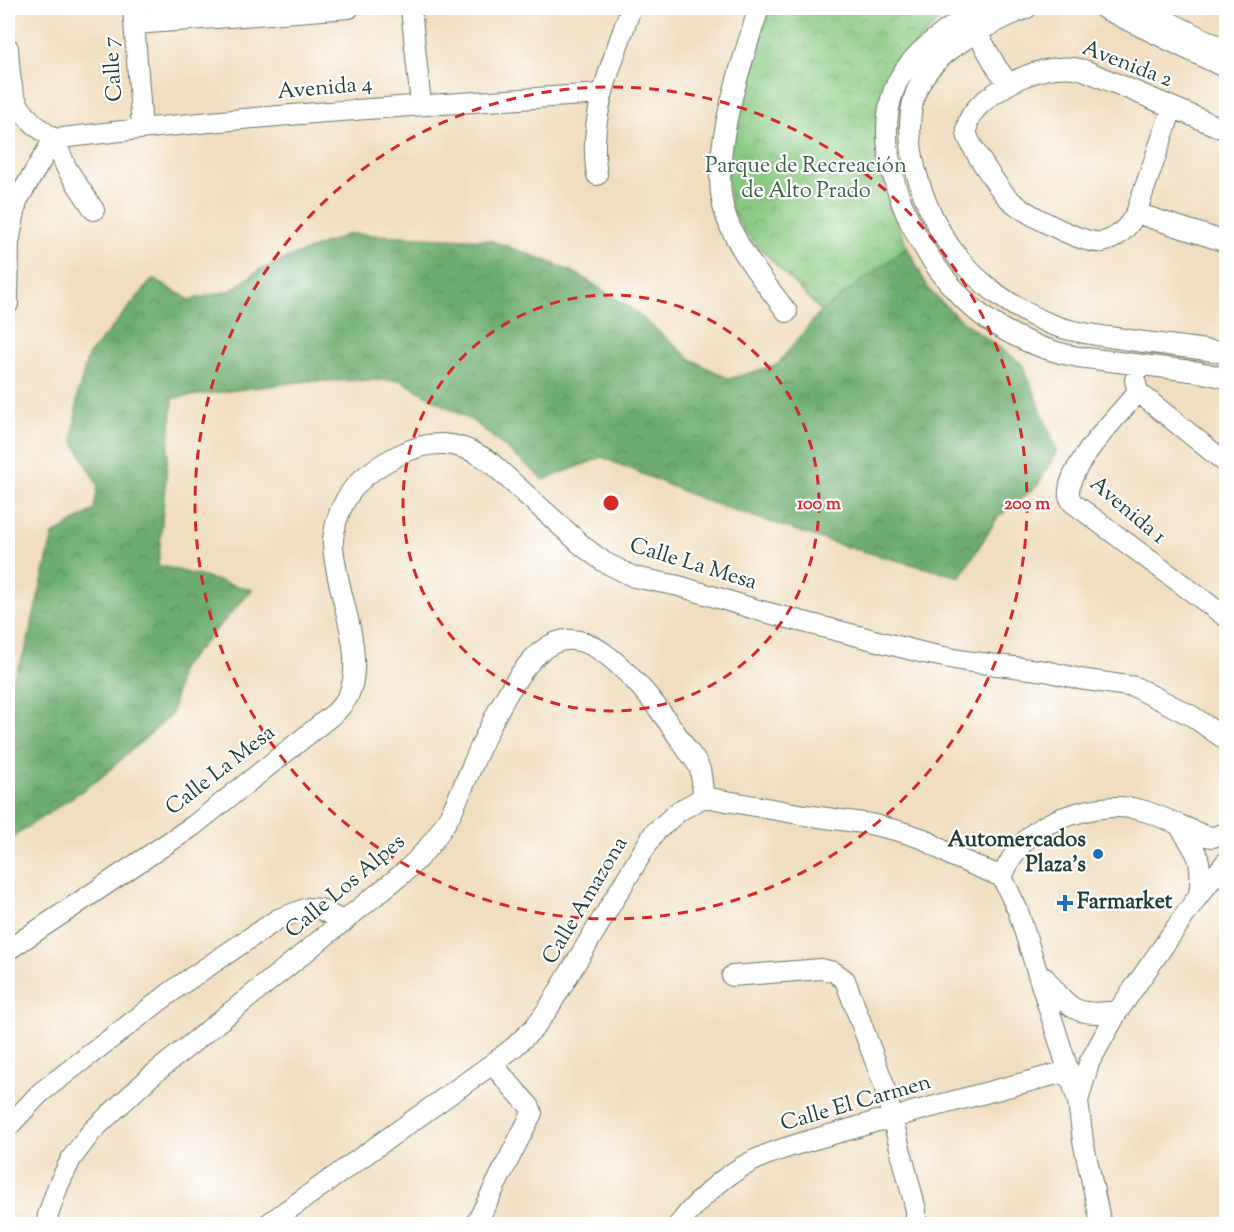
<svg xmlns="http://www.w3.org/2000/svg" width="1234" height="1232" font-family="'Sorts Mill Goudy',serif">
<defs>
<pattern id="forest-crowns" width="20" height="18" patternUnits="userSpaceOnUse" patternTransform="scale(1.5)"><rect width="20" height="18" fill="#6ead6f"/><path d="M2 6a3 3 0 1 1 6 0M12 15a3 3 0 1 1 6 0" fill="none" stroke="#5a8e5c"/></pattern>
<pattern id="park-crowns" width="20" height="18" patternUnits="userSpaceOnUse" patternTransform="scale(1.5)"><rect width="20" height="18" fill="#89c981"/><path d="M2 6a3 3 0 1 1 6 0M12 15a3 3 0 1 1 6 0" fill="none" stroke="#6fa46a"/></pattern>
</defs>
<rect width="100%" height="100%" fill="#fff"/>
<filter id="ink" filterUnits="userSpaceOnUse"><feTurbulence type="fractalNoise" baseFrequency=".0167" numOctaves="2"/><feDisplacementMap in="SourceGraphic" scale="12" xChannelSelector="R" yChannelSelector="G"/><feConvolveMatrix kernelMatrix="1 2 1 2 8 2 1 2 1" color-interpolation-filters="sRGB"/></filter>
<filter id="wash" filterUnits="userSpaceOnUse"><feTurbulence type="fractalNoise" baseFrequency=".008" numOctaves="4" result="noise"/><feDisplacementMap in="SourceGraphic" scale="24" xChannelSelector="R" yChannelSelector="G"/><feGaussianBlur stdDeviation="1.35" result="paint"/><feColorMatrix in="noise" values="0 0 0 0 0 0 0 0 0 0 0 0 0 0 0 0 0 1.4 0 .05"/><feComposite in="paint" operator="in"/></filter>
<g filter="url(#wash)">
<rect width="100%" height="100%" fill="#f1dec0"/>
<!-- forest -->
<path fill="url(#forest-crowns)" stroke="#467552" stroke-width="1.5" d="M349 234 489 240 542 259 579 275 633 310 692 360 729 379 777 365 821 311 907 247 929 290 957 317 1023 365 1057 451 1038 485 998 517 960 577 847 547 709 502 602 457 544 480 476 423 400 380 307 381 173 398 158 565 252 590 180 669 172 714 98 780 8 840V689L26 649 53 535 94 510 98 485 73 440 78 393 88 356 153 279 190 300 230 291 261 269Z"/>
<!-- park -->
<path fill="url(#park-crowns)" stroke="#54835a" stroke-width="1.5" d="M769 8H943L944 13 901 63 879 139 887 200 907 247 821 311 743 230 731 207 727 176 736 113Z"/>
</g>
<g filter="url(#ink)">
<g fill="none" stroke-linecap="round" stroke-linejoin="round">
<!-- minor casing -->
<g stroke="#687565" stroke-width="22">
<path id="minor" d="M133 8 142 128
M411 8 421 105
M759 8C742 62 706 162 726 216 736 247 767 286 787 312
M987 8C953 22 907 54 894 90 865 167 931 286 997 326 1022 341 1050 352 1078 357L1199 372 1226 378
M1027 8C995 21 942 47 923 78 892 128 923 213 957 256 979 284 1014 309 1048 323 1067 331 1089 334 1109 337 1148 343 1188 347 1226 353
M1103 8 1226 68
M1141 8 1226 50
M971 22 997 68 1009 84
M135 24 349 8
M8 48C11 95 12 111 54 139
M1226 130 1084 70C1059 63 1028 72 1006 86 990 96 965 111 967 133 968 144 999 189 1008 198 1022 212 1083 245 1102 242 1118 239 1129 226 1136 213L1226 242
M54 139C236 116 419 105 601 94
M54 139 67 169 94 210
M597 175C587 118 613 61 631 8
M1136 213 1172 109
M8 304 9 243 17 201 54 139
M1135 380 1138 392 1226 463
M1138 392C1120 413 1070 464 1069 491 1068 496 1070 499 1073 503L1226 617
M1180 827C1199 855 1203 860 1199 895
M8 950 193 826 336 712C341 706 346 701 349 694 356 677 355 657 352 639 347 608 335 577 333 545 332 538 335 530 336 523 346 488 367 471 399 455 432 438 459 441 489 461L584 547 604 562 634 577 679 586 761 611 924 653 965 661 1046 671 1080 679 1135 687 1192 716 1226 740
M732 976 821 969 834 972 845 980 883 1082 916 1210V1224
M1045 978C1070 1010 1076 1017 1118 1011
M1078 1101 1089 1063 1118 1011 1199 895 1226 862
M8 1127 40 1093 179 986 278 919 308 908 320 909 344 922
M47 1224 48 1215 58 1186 71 1159 92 1131 150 1077 401 875C422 856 436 840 450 815 472 774 516 635 572 640 594 641 615 661 629 675 652 698 670 724 688 751 692 756 698 763 700 770 702 778 702 788 704 797
M268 1224 492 1064 513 1048 534 1028 548 1009 654 833 679 811 704 797 805 815 870 824 899 831 924 839 952 856 1002 877
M476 1224 532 1113 530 1107 492 1064
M679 1224C701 1196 731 1169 766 1155 801 1141 841 1133 877 1121L893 1119 909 1113 1068 1071
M1101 1224 1083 1141 1078 1101 1018 911 1002 877C1020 836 1043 821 1085 811 1103 807 1123 805 1141 810 1163 816 1184 828 1206 836L1213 837 1226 833"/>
</g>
<!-- minor -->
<use href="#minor" stroke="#fff" stroke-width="20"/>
</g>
</g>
<!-- distance rings -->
<g fill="none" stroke="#d62828" stroke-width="3" stroke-dasharray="10 8">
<circle cx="611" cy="503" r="208"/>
<circle cx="611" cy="503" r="416"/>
</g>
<!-- markers -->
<g fill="#1f6fb2" stroke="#fff" stroke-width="2">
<circle cx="1098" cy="854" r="6"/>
<path d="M1062 894h6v6h6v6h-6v6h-6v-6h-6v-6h6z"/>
</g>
<g text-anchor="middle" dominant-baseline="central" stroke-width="4.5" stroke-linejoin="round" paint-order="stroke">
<!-- street labels -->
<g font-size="22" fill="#1f3d34" stroke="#fff">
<text transform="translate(1127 65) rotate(21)">Avenida 2</text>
<text transform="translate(114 69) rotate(-94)">Calle 7</text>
<text transform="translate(325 89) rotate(-5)">Avenida 4</text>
<text transform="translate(1127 511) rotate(40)">Avenida 1</text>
<text transform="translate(693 565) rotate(17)">Calle La Mesa</text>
<text transform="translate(221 771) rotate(-38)">Calle La Mesa</text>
<text transform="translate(346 887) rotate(-40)">Calle Los Alpes</text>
<text transform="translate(586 901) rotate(-59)">Calle Amazona</text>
<text transform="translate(856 1104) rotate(-16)">Calle El Carmen</text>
</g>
<!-- park labels -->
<g font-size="22" fill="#3a6047" stroke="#fff">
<text x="806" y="167">Parque de Recreación<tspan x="806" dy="25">de Alto Prado</tspan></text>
</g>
<!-- poi labels -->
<g font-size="22" font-weight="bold" fill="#1f3d34" stroke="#fff" text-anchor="end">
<text x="1086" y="841">Automercados<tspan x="1086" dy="25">Plaza's</tspan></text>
<text x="1077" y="903" text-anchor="start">Farmarket</text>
</g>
</g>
<circle cx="611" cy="503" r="9" fill="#d62828" stroke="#fff" stroke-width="3"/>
<g font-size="18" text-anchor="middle" font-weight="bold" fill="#d62828" stroke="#fff" stroke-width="4.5" stroke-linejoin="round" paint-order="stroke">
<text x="819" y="509">100 m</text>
<text x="1027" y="509">200 m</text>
</g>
<!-- margin -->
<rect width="1234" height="1232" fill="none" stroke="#fff" stroke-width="30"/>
</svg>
